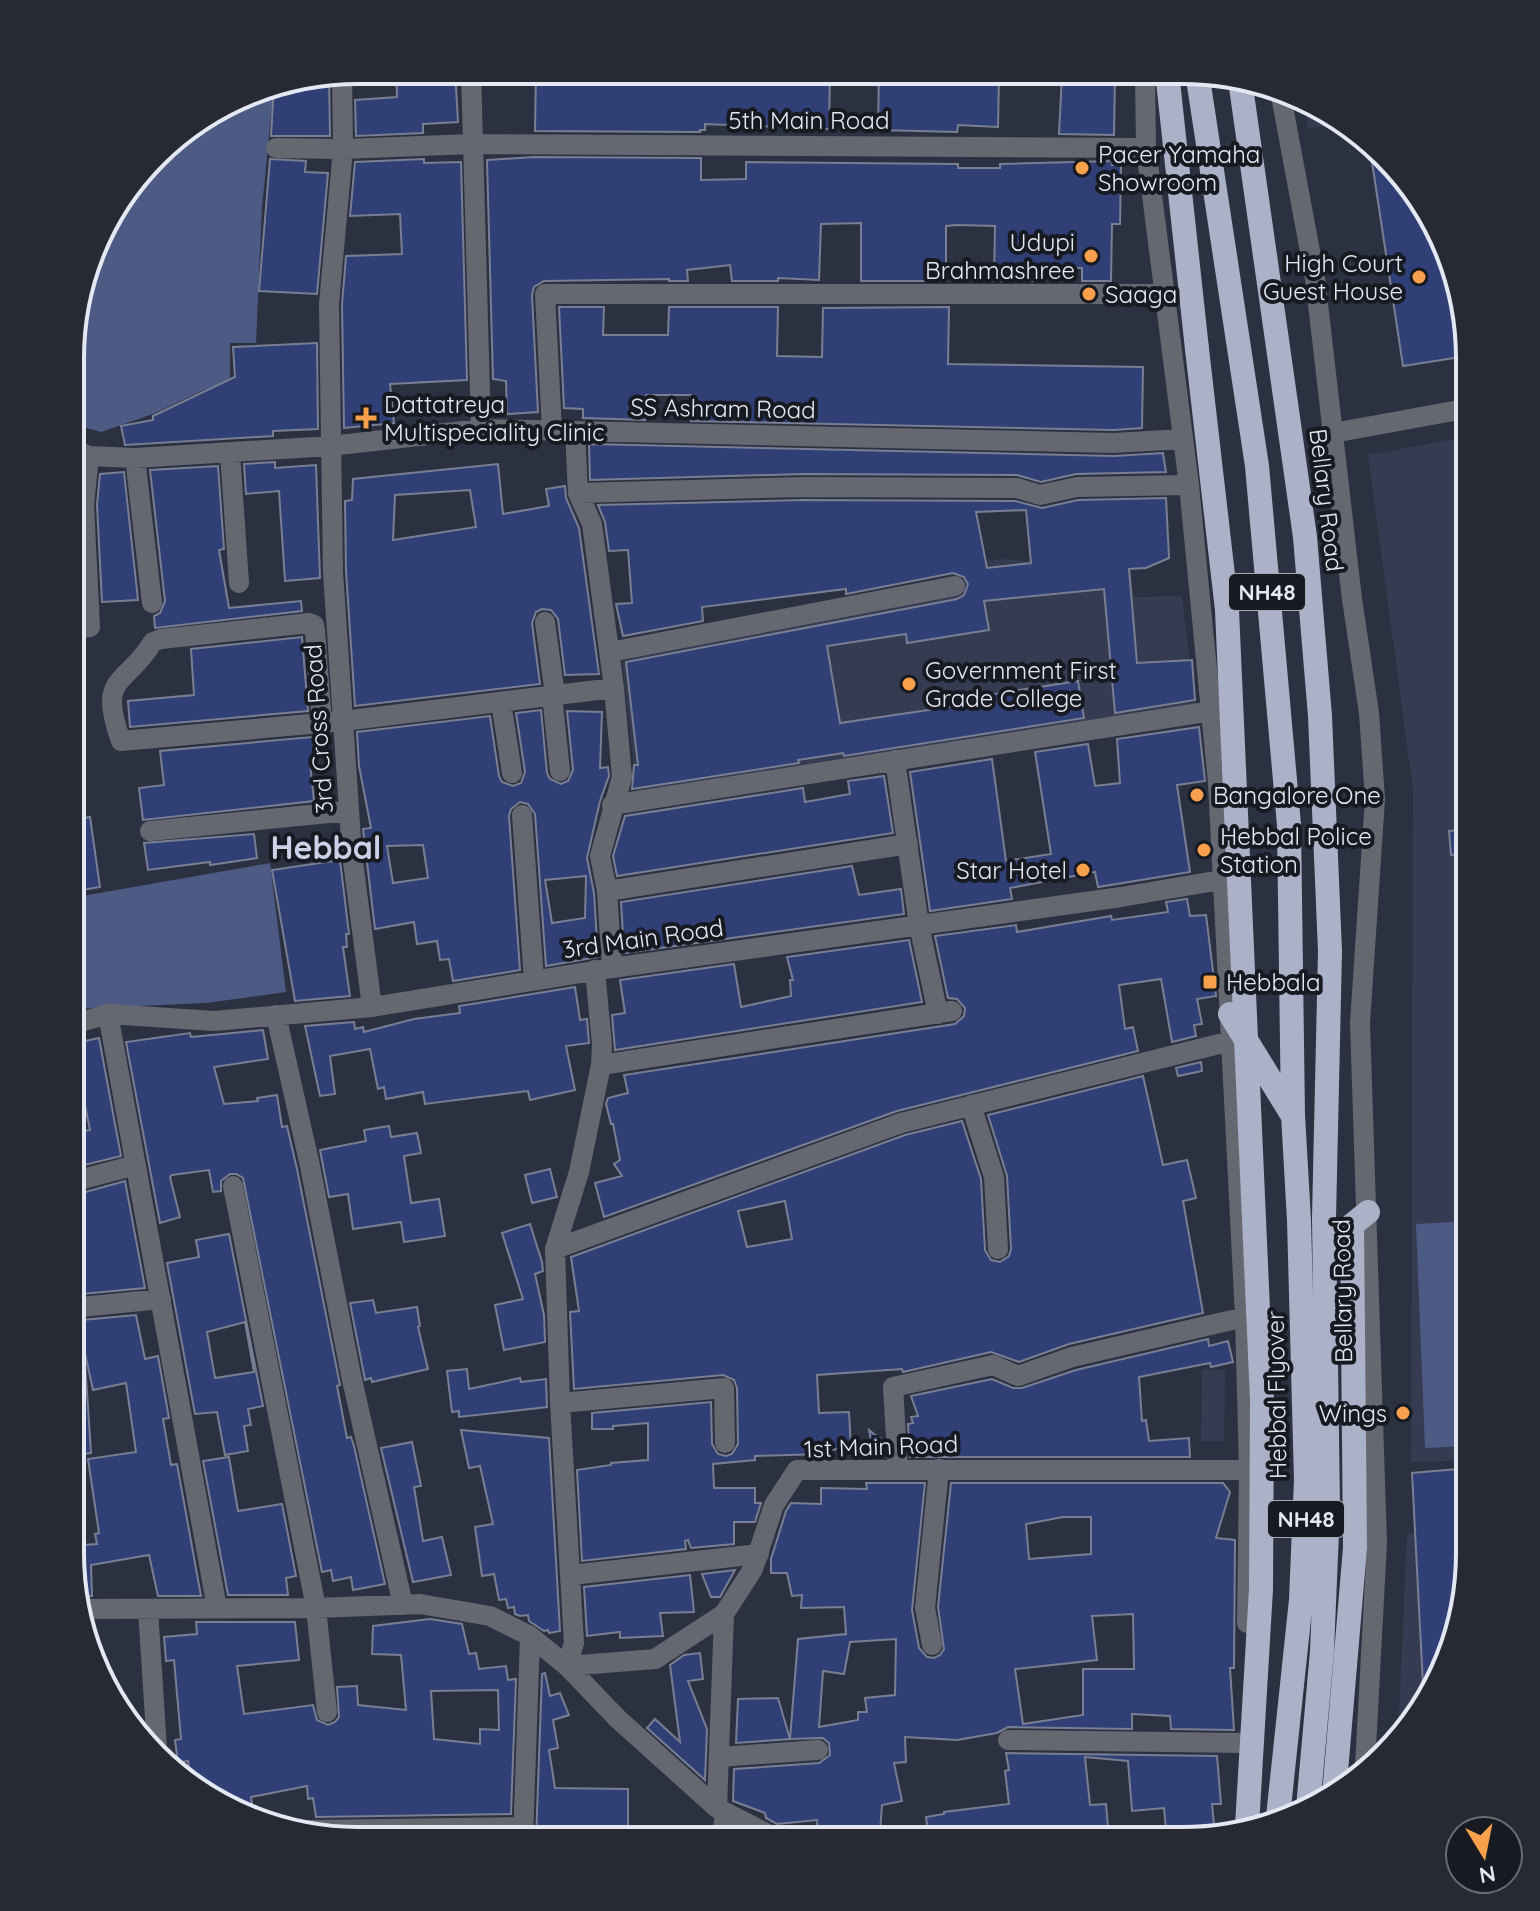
<svg xmlns="http://www.w3.org/2000/svg" width="1540" height="1911" font-family="Quicksand,sans-serif">
<rect width="100%" height="100%" fill="#2c3142"/>
<!-- built -->
<path fill="#353c52" d="M1304 104 1342 119 1348 125 1308 128Z
M1470 436 1469 1460 1411 1462 1413 790 1368 455Z
M1002 559 1131 572 1134 597 1182 596 1195 706 637 792 622 661 729 630 966 589 962 565Z
M1202 1369 1225 1370 1224 1441H1201Z
M1469 1527V1572L1422 1712 1398 1735 1407 1534Z"/>
<!-- green -->
<path fill="#4d5a84" d="M274 84 262 208 256 343H230V389H206L153 414 101 432 72 424 73 320 108 215 169 141 265 85Z
M270 863 286 992 206 1003 71 1009V898Z
M1470 1221 1469 1446 1425 1448 1416 1224Z"/>
<!-- building -->
<path fill="#313f77" stroke="#787f92" stroke-width="2" fill-rule="evenodd" d="M396 70H455L458 122 423 124V133L356 136 355 100 397 97Z
M536 71H830L829 129 705 124V130H700V132L535 131Z
M879 72 999 77 998 127 958 125 957 132 878 130Z
M1062 74 1115 75 1114 135 1059 134Z
M329 75 330 136H271L274 84Z
M1370 149 1432 215 1467 356 1403 366Z
M535 157 701 158V180L746 179V162L958 164V168H1000V164L1113 161 1112 165H1121L1120 224H1112L1111 281H1082V268H1037V281H994L995 226 957 225 946 226V281H861V223L821 224 819 280 778 278V281H732L730 265 687 270 688 281H669V279L544 281 534 287 532 295 538 412 507 414 506 381 493 379 487 160Z
M270 159 306 161 305 172 328 173 317 294 259 291Z
M424 159V163L461 162 467 380 390 384 394 423 344 428 342 304 346 256 402 254 400 214 350 216 355 162Z
M559 307H604L603 335H668L669 307H778L777 356 822 357 823 308 949 307 948 364 1143 367 1142 428 1114 430 691 421V395H646L645 420 583 418V409L564 408Z
M317 343 318 429 273 431V436L125 445 121 426 153 420V416L235 377 233 347Z
M589 444 1114 456 1163 453 1166 472 1076 474 1041 482 1017 475 803 474 590 480Z
M275 462V468L316 465 320 578 285 581 279 491 246 494 244 464Z
M498 464 503 514 549 506 546 489 565 486 566 498 579 528 599 674 565 675 558 619 551 610 542 609 536 612 532 623 540 684 355 706 346 571 345 501 352 500 353 479ZM470 490 476 527 393 540 395 495Z
M218 466 224 549 219 550 229 608 301 601 302 611 155 628 154 616 160 613 165 601 150 470Z
M124 472 138 600 102 602 97 505 100 474Z
M1166 498 1169 558 1146 568 1129 569 1137 663 1192 660 1195 700 1115 713 1104 589 984 601 989 630 907 643 906 634 827 646 840 723 976 703 975 697 1078 681 1084 718 844 756 843 753 798 760 799 763 632 789 634 765H638L626 662 957 599 964 595 968 584 964 577 953 573 846 594V589L702 607 703 621 623 636 616 604 632 603 628 550 609 551 605 522 598 505 803 500 1015 501 1042 508 1078 500ZM1026 510 1031 563 987 568 976 512Z
M302 637 308 711 130 727 128 701 194 695 191 649Z
M541 710 547 773 550 779 561 784 568 781 573 770 567 711 602 712 600 768 608 767 609 776 600 801 587 858 594 893 598 957 546 966 535 814 528 804 520 802 511 809 509 816 520 970 453 981 449 959 440 960 437 941 417 944 414 922 375 929 363 829 371 828 359 766 357 732 490 716 499 776 502 782 513 786 521 783 525 772 516 713ZM423 845 428 878 393 883 387 846ZM586 876 585 918 552 923 545 880Z
M1199 727 1205 781 1177 785 1190 872 1098 887 1095 872 1010 888 1012 899 930 911 910 772 992 759 1006 861 1051 854 1035 752 1088 744 1095 786 1120 783 1117 739Z
M312 737 316 762 310 763 314 801 143 820 139 788 164 785 160 751Z
M884 776 893 833 617 876 613 856 625 816 803 788 805 802 850 794 848 781Z
M90 817 100 887 71 892 72 820Z
M1470 829V854L1451 855 1449 831Z
M254 834 257 858 210 865V862L148 870 144 843Z
M340 860 349 934H346L347 947H343L350 996 295 1001 272 870Z
M852 866 859 895 901 889 904 914 624 953 621 902Z
M1187 899 1190 916 1206 915 1215 987 1216 996 1197 999 1202 1024 1194 1025 1196 1036 1172 1042 1161 979 1119 985 1125 1029 1133 1027 1138 1051 897 1111 604 1217 595 1183 622 1176 614 1164 620 1160 613 1124H611L606 1104 608 1098 628 1093 624 1075 955 1024 964 1016 965 1008 957 999 948 998 935 936 1016 925 1017 932 1111 916 1112 920 1168 912 1166 902Z
M909 940 922 1002 615 1050 612 1015 625 1013 620 980 734 964 741 1007 791 996 790 980H793L787 957Z
M575 987 580 1020 587 1019 589 1043 566 1046 575 1090 530 1100 528 1091 425 1104 423 1092 386 1099 384 1087 378 1089 370 1049 330 1056 335 1094 320 1096 305 1026 354 1022 355 1029 363 1027 364 1032 414 1019 460 1013 459 1006Z
M263 1030 268 1059 214 1067 224 1104 258 1101 257 1098 277 1095 282 1127 287 1126 297 1169 340 1385 337 1386 347 1438 351 1437 354 1446 385 1584 353 1590 351 1577 333 1581 331 1570 322 1572 243 1178 236 1174H230L221 1181V1191L213 1192 209 1170 172 1175 170 1177 180 1217 160 1223 126 1042 190 1033 191 1037Z
M99 1038 121 1156 72 1168 71 1134 90 1130 79 1075 71 1077V1044Z
M1201 1062 1202 1071 1178 1076 1176 1068Z
M1143 1076 1163 1165 1187 1160 1196 1198 1183 1201 1203 1313 1069 1344 1019 1362 991 1352 903 1372 902 1369 817 1375 819 1413 849 1412 851 1447 824 1451V1454L755 1456V1460L713 1464 714 1488H755V1503H761L755 1522H734V1544L691 1548 688 1540 685 1541 686 1549 582 1561 577 1470 611 1465V1463L648 1460V1423L613 1426V1429H592V1413L711 1402 712 1444 718 1454 726 1456 732 1454 738 1444 737 1388 734 1380 723 1375 574 1389 570 1312 579 1311 571 1257 905 1135 962 1121 981 1179 985 1250 991 1260 1000 1262 1009 1256 1011 1249 1007 1176 988 1115ZM785 1201 792 1239 747 1247 738 1211Z
M389 1126 391 1137 417 1133 421 1153 404 1156 411 1203 439 1199 445 1236 404 1242 401 1222 353 1229 348 1194 329 1197 320 1150 366 1141 364 1130Z
M550 1169 557 1197 532 1203 525 1175Z
M125 1181 145 1288 71 1295V1196Z
M530 1224 542 1262 543 1271 535 1274 544 1315 545 1342 504 1350 495 1305 523 1299 502 1233Z
M229 1234 263 1406 248 1409 251 1425 244 1426 248 1451 225 1455 217 1412 195 1414 167 1263 199 1257 196 1240ZM245 1322 254 1372 215 1378 207 1332Z
M373 1300 376 1313 417 1307 420 1326 418 1327 428 1369 372 1382 371 1378 365 1380 350 1303Z
M136 1315 145 1359 158 1356 169 1418 163 1419 171 1465 177 1464 201 1596H158L149 1555 91 1565 92 1596 82 1597 70 1553V1546L97 1544 95 1534 99 1533 88 1459 136 1452 126 1383 93 1390 83 1344 73 1345 71 1321Z
M1208 1339 1209 1346 1228 1341 1233 1362 1211 1367 1210 1363 1139 1377 1142 1421 1146 1420 1149 1441 1189 1438 1190 1457H910L908 1424 913 1423 911 1417 918 1416 911 1396 992 1379 1013 1388H1022L1076 1370Z
M70 1362H85L91 1453 70 1455Z
M467 1369 469 1389 520 1378 521 1382 546 1379 547 1407 459 1417V1411L452 1412 447 1371Z
M461 1430 549 1438 560 1631 549 1633 548 1630 544 1631 529 1621 528 1615 520 1616 515 1614 514 1607 508 1608 506 1599 499 1600 494 1574 482 1576 475 1527 493 1524 480 1466 469 1468Z
M869 1430 883 1441 884 1457H874Z
M412 1442 421 1486 414 1487 423 1541 442 1537 451 1575 413 1582 381 1448Z
M229 1457 238 1511 282 1504 296 1576 286 1578 288 1595H228L203 1461Z
M1469 1468V1572L1424 1704 1412 1473Z
M866 1483H925L912 1610 919 1648 927 1657 934 1658 940 1655 944 1649 938 1607 951 1483H1223L1230 1492 1216 1538 1235 1540 1234 1668H1230L1234 1730 1171 1729 1170 1716 1132 1714V1729L1008 1727 997 1733 957 1740 905 1737 906 1762 894 1763 902 1801 882 1805 880 1832 861 1831V1834H855V1840H818L817 1820 777 1824 766 1818 765 1813 733 1801 734 1769 819 1763 830 1755 829 1743 823 1738 790 1739 798 1639 846 1634 844 1607 801 1608 802 1595 792 1596 787 1573H771V1559L786 1511 791 1503 821 1504V1488L867 1489ZM1063 1517H1091V1554L1029 1559 1026 1524ZM1133 1614 1134 1669H1083V1715L1023 1724 1015 1669 1097 1660 1092 1616ZM896 1639 895 1695 865 1698 867 1712H858V1720L819 1727 823 1671 844 1674 850 1642Z
M735 1570 720 1597H711L702 1574Z
M690 1575 694 1612 660 1613 663 1636 620 1638V1632L587 1636 584 1587Z
M430 1619 462 1624 469 1654 476 1653 479 1669 506 1666 508 1680 516 1679 511 1814 316 1817 313 1798 308 1799 307 1786 251 1797 253 1811 199 1793 191 1785 188 1761 178 1763 175 1740 181 1739 174 1660 166 1661 164 1637 197 1634 196 1622H295L299 1660 237 1666 244 1714 313 1705 317 1720 328 1725 335 1722 339 1717 337 1687 357 1686 358 1705 406 1710 401 1655 372 1654 373 1626ZM498 1690 499 1730 480 1729V1744L434 1739 431 1691Z
M700 1653 703 1679 688 1681 707 1729 705 1780 647 1728 655 1719 680 1742 670 1665 684 1655Z
M545 1673 550 1696 560 1693 569 1715 553 1720 558 1748 549 1750 555 1788 628 1789V1840H536L542 1674Z
M778 1698 790 1739 736 1743 738 1699Z
M1006 1753 1217 1756 1221 1804H1212L1215 1836 1200 1840H1167L1164 1808 1132 1811 1128 1761 1085 1757 1090 1805 1106 1804 1109 1839 929 1840 926 1817 944 1814V1812L1009 1804 1005 1771 1009 1770Z"/>
<g fill="none" stroke-linecap="round" stroke-linejoin="round">
<!-- minor -->
<path stroke="#656871" stroke-width="20" d="M471 70 481 429
M1145 72 1146 148 1189 485 1218 783 1245 1317 1249 1470 1247 1623
M342 73 343 149 329 304 333 572 352 854 372 1007
M1281 96 1315 278 1352 599 1369 713 1375 799 1360 1023 1377 1543 1365 1766
M276 148 343 149 472 144 1146 148
M552 430 545 294H1167
M575 431 578 493 592 524 614 688 622 777 600 856 607 891 612 968
M1333 433 1470 408
M72 449 89 456 135 458 330 446 481 429 1114 443 1183 439
M230 453 239 583
M135 458 152 603
M578 493 803 487 1017 488 1040 495 1077 487 1189 485
M545 622 555 695
M72 630 90 627 84 505 89 456
M610 652 955 586
M552 695 560 771
M501 702 512 773
M322 723 315 631 314 625 309 623 161 639 153 642C125 687 97 675 121 741L343 721 614 688
M895 760 919 925 938 1014
M612 805 1212 711
M522 815 534 980
M150 831 349 811
M607 891 908 844
M108 1014 217 1608
M276 1015 310 1166 351 1375 403 1605
M71 1025 108 1014 214 1021 372 1007 612 968 1121 897 1221 880
M1231 1041 901 1123 555 1249 560 1403 574 1643 567 1666 655 1659 724 1614 753 1569 774 1505 797 1470H1249
M601 1065 952 1011
M971 1105 994 1177 998 1249
M71 1182 136 1165
M233 1186 316 1608 327 1712
M555 1249 579 1172 601 1065 602 1045 595 970
M71 1308 161 1299
M560 1403 724 1388 725 1443
M898 1470 893 1387 993 1365 1018 1376 1072 1357 1245 1317
M571 1575 759 1554
M85 1609 316 1608 420 1604 490 1616 530 1636 567 1666 618 1719 717 1808 780 1840
M148 1609 157 1749
M932 1645 925 1608 939 1469
M1008 1740 1243 1743
M719 1757 818 1750
M717 1808 724 1614
M308 1830 523 1827
M523 1840 530 1636
M721 1840 725 1814"/>
<!-- highway -->
<path stroke="#abb2c8" stroke-width="24" d="M1167 72 1197 349
M1197 72 1257 466 1289 825 1293 1115 1299 1220 1306 1480 1301 1600 1278 1817
M1240 80 1305 537 1320 716 1330 951 1324 1218 1328 1508 1322 1651 1308 1808
M1230 1014 1291 1113
M1334 1795 1355 1548 1352 1225 1368 1212"/>
<!-- highway-bridge -->
<path stroke="#abb2c8" stroke-width="24" d="M1197 349 1227 610 1262 1400 1261 1589 1247 1826"/>
</g>
<!-- markers -->
<g fill="#f9a04c" stroke="#171a21" stroke-width="3">
<circle cx="1082" cy="168" r="8"/>
<circle cx="1091" cy="256" r="8"/>
<circle cx="1419" cy="277" r="8"/>
<circle cx="1089" cy="294" r="8"/>
<path d="M362 406h8v8h8v8h-8v8h-8v-8h-8v-8h8z"/>
<circle cx="909" cy="684" r="8"/>
<circle cx="1197" cy="795" r="8"/>
<circle cx="1204" cy="850" r="8"/>
<circle cx="1083" cy="870" r="8"/>
<rect x="1202" y="974" width="16" height="16" rx="4"/>
<circle cx="1403" cy="1413" r="8"/>
</g>
<g text-anchor="middle" dominant-baseline="central" stroke-width="8" stroke-linejoin="round" paint-order="stroke">
<!-- shield labels -->
<g fill="#171a21" stroke="#a6aab4" stroke-width="2">
<rect x="1229" y="574" width="76" height="36" rx="6"/>
<rect x="1268" y="1501" width="76" height="36" rx="6"/>
</g>
<g font-size="22" font-weight="bold" fill="#e4e8f3">
<text x="1267" y="592">NH48</text>
<text x="1306" y="1519">NH48</text>
</g>
<!-- street labels -->
<g font-size="24" fill="#e4e8f3" stroke="#171a21">
<text x="809" y="120">5th Main Road</text>
<text transform="translate(723 408) rotate(1)">SS Ashram Road</text>
<text transform="translate(1327 500) rotate(83)">Bellary Road</text>
<text transform="translate(318 729) rotate(-94)">3rd Cross Road</text>
<text transform="translate(643 938) rotate(-8)">3rd Main Road</text>
<text transform="translate(1342 1291) rotate(-91)">Bellary Road</text>
<text transform="translate(1276 1395) rotate(-91)">Hebbal Flyover</text>
<text transform="translate(881 1446) rotate(-2)">1st Main Road</text>
</g>
<!-- poi labels -->
<g font-size="24" fill="#e4e8f3" stroke="#171a21" text-anchor="start">
<text x="1098" y="154">Pacer Yamaha<tspan x="1098" dy="28">Showroom</tspan></text>
<text x="1075" y="242" text-anchor="end">Udupi<tspan x="1075" dy="28">Brahmashree</tspan></text>
<text x="1403" y="263" text-anchor="end">High Court<tspan x="1403" dy="28">Guest House</tspan></text>
<text x="1105" y="294">Saaga</text>
<text x="384" y="404">Dattatreya<tspan x="384" dy="28">Multispeciality Clinic</tspan></text>
<text x="925" y="670">Government First<tspan x="925" dy="28">Grade College</tspan></text>
<text x="1213" y="795">Bangalore One</text>
<text x="1220" y="836">Hebbal Police<tspan x="1220" dy="28">Station</tspan></text>
<text x="1067" y="870" text-anchor="end">Star Hotel</text>
<text x="1226" y="982">Hebbala</text>
<text x="1387" y="1413" text-anchor="end">Wings</text>
</g>
<!-- district labels -->
<g font-size="32" font-weight="bold" fill="#cbd2e8" stroke="#171a21">
<text x="326" y="847">Hebbal</text>
</g>
</g>
<!-- crop -->
<path d="M0 0H1540V1911H0ZM358 84H1182A274 274 0 0 1 1456 358V1553A274 274 0 0 1 1182 1827H358A274 274 0 0 1 84 1553V358A274 274 0 0 1 358 84Z" fill="#272a32" fill-rule="evenodd"/>
<path fill="none" stroke="#e4e8f3" stroke-width="4" d="M358 84H1182A274 274 0 0 1 1456 358V1553A274 274 0 0 1 1182 1827H358A274 274 0 0 1 84 1553V358A274 274 0 0 1 358 84Z"/>
<!-- north arrow -->
<g transform="translate(1484 1855) rotate(170)"><circle r="38" fill="#171a21" stroke="#696c75" stroke-width="2"/>
<path d="M0-6L14 30L0 20L-14 30Z" fill="#f9a04c"/>
<text y="-12" font-size="22" font-weight="bold" text-anchor="middle" fill="#e4e8f3">N</text>
</g>
</svg>
